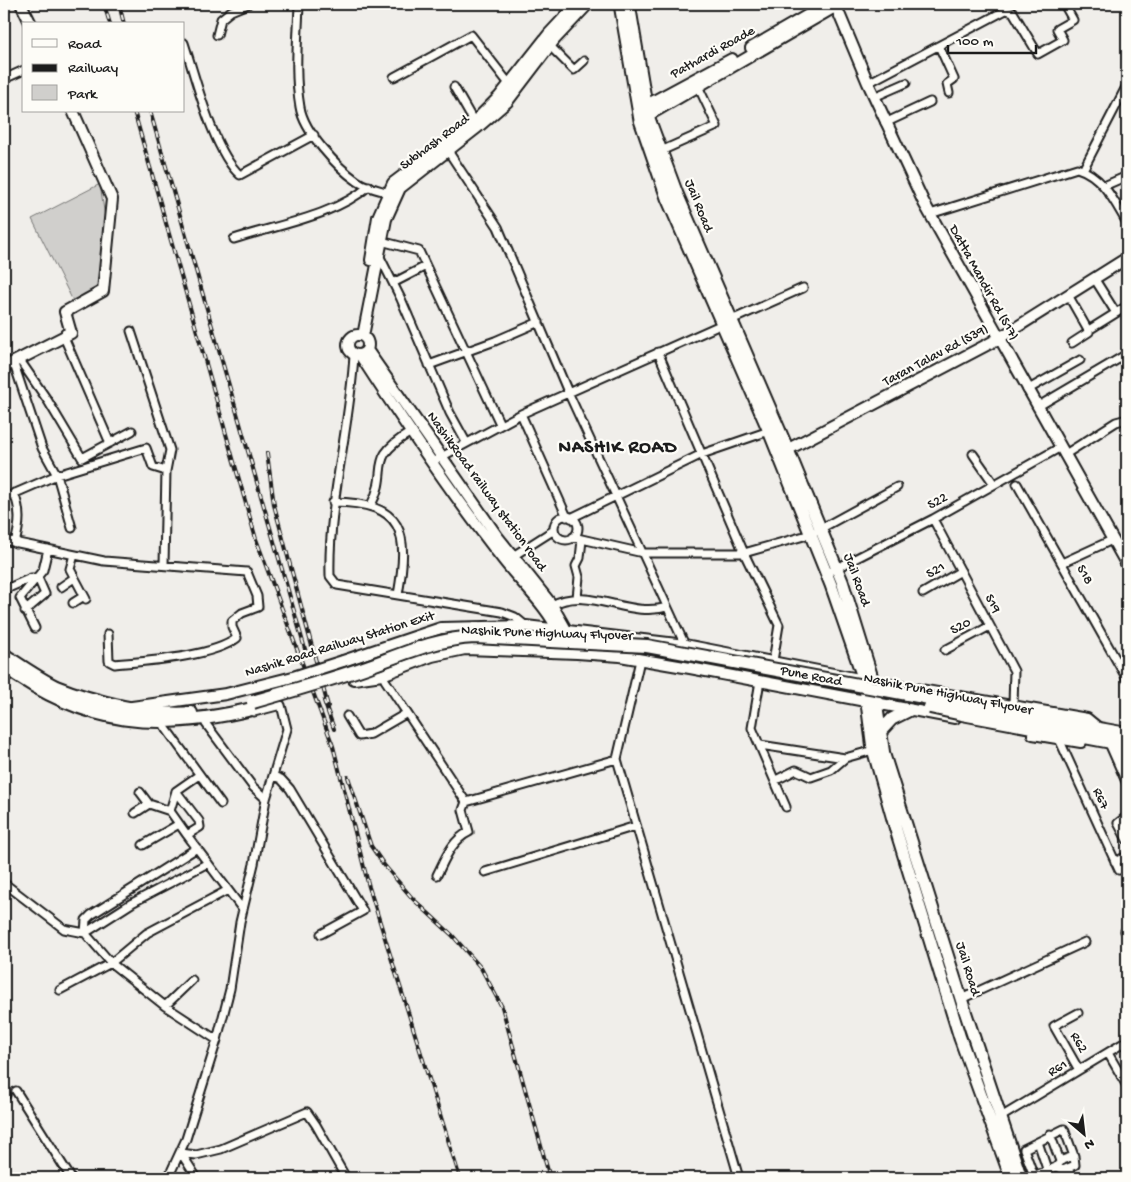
<svg xmlns="http://www.w3.org/2000/svg" width="1131" height="1182" font-family="'Gochi Hand',sans-serif">
<rect width="100%" height="100%" fill="#f0eeea"/>
<filter id="ink" filterUnits="userSpaceOnUse"><feTurbulence type="fractalNoise" baseFrequency=".02" numOctaves="2"/><feDisplacementMap in="SourceGraphic" scale="10" xChannelSelector="R" yChannelSelector="G"/><feConvolveMatrix kernelMatrix="1 2 1 2 8 2 1 2 1" color-interpolation-filters="sRGB"/></filter>
<g filter="url(#ink)">
<!-- green -->
<path fill="#d0cfcc" stroke="#767674" d="M100 184 106 224 97 287 73 301 32 219Z"/>
<g fill="none" stroke-linecap="round" stroke-linejoin="round">
<!-- street casing -->
<g stroke="#1c1c1c" stroke-width="11">
<path id="street" d="M299 4C298 38 294 73 300 107 304 132 337 167 357 181 365 187 379 190 389 193
M217 35 221 19 231 11 248 4
M184 43C196 79 213 151 240 175L314 135
M550 46 574 70 584 61
M939 46 954 79 947 84 949 93
M394 77 471 35 510 85
M4 79 24 70
M868 83 1006 10 1013 12 1038 54 1063 40 1057 29 1073 20 1064 4
M454 87 474 122
M874 97 906 83
M885 123 930 102
M446 148 498 227 568 392 685 645
M661 151 717 126 698 86
M1083 170 1127 85
M1104 186 1127 176
M930 214 1077 168C1103 176 1114 201 1127 223
M234 239C277 225 335 216 369 186
M381 241 419 251 500 424
M379 255 401 299 450 413 466 442
M1094 278 1116 313 1127 306
M393 283 426 266
M1068 295 1089 332 1072 343
M1092 328 1116 313
M131 331 170 450 166 471
M65 333 64 337 110 443
M354 355C350 429 328 501 330 576L337 585 502 612 515 617 526 626
M19 359 48 401 82 458 132 431
M13 361 42 448 57 475 146 448 153 467 166 471 164 565
M429 365 495 341 539 322
M1027 390 1080 360
M1037 407 1127 354
M521 414 567 517
M973 454 994 484
M1064 455 1116 422 1127 419
M432 462 521 414 803 288
M1017 484 1127 679
M14 493C21 511 20 524 15 543
M4 498 57 475 72 528
M333 502C405 503 409 532 398 595
M371 505C391 468 364 460 411 432
M554 528a12 12 0 1 1 24 0a12 12 0 1 1-24 0Z
M571 518 702 454 769 431
M933 519 1014 671 1013 705
M573 537 643 553H744L658 352
M4 540 104 561 247 572 257 596 258 607 242 613 232 621V627L237 638C213 657 147 661 115 664L109 661 108 634
M74 555 70 569 86 599
M510 558 554 530
M1062 563 1112 540
M833 570 933 519 1059 448
M61 587 74 578
M4 590 31 578H38L45 594 25 611
M923 593 961 571
M577 598 579 577 576 566 580 558 582 540
M73 603 84 596
M552 605C589 585 629 619 667 607
M35 628 20 598 43 570 48 549
M945 650 990 626
M773 661 779 625 744 553 811 534 897 487
M385 680 466 802 617 759 640 660
M760 681 752 728 786 807
M347 716 359 736 371 734 407 713
M206 724 253 787 266 799
M165 727 221 804
M1059 739 1119 870
M1108 741 1127 784
M1114 742 1127 770
M760 745 845 758 877 749
M617 759 739 1178
M199 775 176 791 199 821 200 827 187 835 243 910
M273 776 281 779 290 789 363 911 321 934
M776 780 796 770 811 777 831 770 845 758
M140 792 149 804
M170 811 176 791
M135 813 149 804 170 811 187 835
M1127 816 1118 823 1127 840
M143 845 179 824
M197 848 91 915 86 920 85 933 132 903 208 863
M1115 862 1127 856
M485 872 636 826
M437 875C445 859 452 840 469 832L463 810 466 802
M4 883 64 929 85 933 111 963 165 1006 217 1040
M1125 931 1127 930
M60 990 111 963 147 933 228 890
M961 999 1085 942
M165 1006 192 980
M1078 1013 1054 1026 1079 1070
M1108 1053 1127 1086
M16 1091 71 1178
M4 1096 6 1095
M1001 1117 1127 1041
M1050 1134 1060 1161
M1038 1142 1050 1178
M181 1153 196 1155 221 1149 307 1112 316 1125 346 1178
M181 1153 197 1178
M1068 1168 1072 1178
M1034 1176 1024 1149 1064 1129 1074 1156
M168 1178 186 1139 217 1040 230 989 240 922 254 864 266 799 287 729 281 705 254 712
M1028 1178 1056 1167 1062 1160 1074 1156 1075 1165 1063 1170 1056 1167
M1091 1178H1093"/>
</g>
<!-- secondary casing -->
<g stroke="#1c1c1c" stroke-width="14">
<path id="secondary" d="M21 4 31 24
M835 4 868 83 924 203 1127 565
M751 48 820 8
M641 108 732 59
M642 119 840 4
M371 260 378 217 393 183 474 122 499 97 548 35 577 4
M348 345a10 10 0 1 1 20 0a10 10 0 1 1-20 0Z
M363 336 386 219 400 188 478 127 507 102 555 39 588 4
M367 350 497 536 552 605 569 635
M360 355C406 426 453 496 505 562 524 586 547 606 560 634
M4 367 71 333 65 312 103 291 112 199 73 111
M781 453 998 339 1127 258
M343 661 441 628 526 626 685 645 864 680 1087 719 1098 728
M354 679 382 675 432 656 465 649 577 653 620 656 690 668 955 718
M132 707 226 694 293 677
M1033 734 1081 742"/>
</g>
<!-- primary casing -->
<g stroke="#1c1c1c" stroke-width="15">
<path id="primary" d="M620 4 640 120 667 198 769 431 831 585 864 680 873 749 896 830 960 1038 1011 1178
M629 4 648 116 677 194 788 450 842 581 873 681 884 755 964 1008 1021 1178
M880 732 892 719 910 710"/>
</g>
<!-- highway casing -->
<g stroke="#1c1c1c" stroke-width="16">
<path id="highway" d="M4 655C21 666 38 678 56 687 90 701 155 717 191 713
M4 666C86 726 159 732 256 708
M967 705 1127 734
M962 714 1127 745"/>
</g>
<!-- street -->
<use href="#street" stroke="#fdfcf7" stroke-width="7"/>
<!-- secondary -->
<use href="#secondary" stroke="#fdfcf7" stroke-width="10"/>
<!-- primary -->
<use href="#primary" stroke="#fdfcf7" stroke-width="11"/>
<!-- highway -->
<use href="#highway" stroke="#fdfcf7" stroke-width="12"/>
<!-- rail casing -->
<g stroke="#1c1c1c" stroke-width="4">
<path id="rail" d="M104 4 110 24
M119 4 124 24
M134 111 256 539 333 746 369 887 460 1178
M150 111 307 656
M267 453 274 505 328 706
M324 701 334 729
M348 777 371 846 384 865 413 899 452 935 481 968 502 1007 550 1178"/>
</g>
<!-- rail -->
<use href="#rail" stroke="#fdfcf7" stroke-width="2" stroke-dasharray="5.5" stroke-linecap="butt"/>
<!-- secondary-bridge casing -->
<g stroke="#1c1c1c" stroke-width="14" stroke-linecap="butt">
<path id="secondary-bridge" d="M293 677 343 661"/>
</g>
<!-- highway-bridge casing -->
<g stroke="#1c1c1c" stroke-width="16" stroke-linecap="butt">
<path id="highway-bridge" d="M253 702C290 691 327 681 364 668 401 655 434 639 475 637L647 646 967 705
M930 707 962 714"/>
</g>
<!-- secondary-bridge -->
<use href="#secondary-bridge" stroke="#fdfcf7" stroke-width="10"/>
<!-- highway-bridge -->
<use href="#highway-bridge" stroke="#fdfcf7" stroke-width="12"/>
</g>
</g>
<g text-anchor="middle" dominant-baseline="central" stroke-width="4.5" stroke-linejoin="round" paint-order="stroke">
<!-- street labels -->
<g font-size="14" fill="#1c1c1c" stroke="#fdfcf7">
<text transform="translate(713 53) rotate(-29)">Pathardi Roade</text>
<text transform="translate(435 143) rotate(-37)">Subhash Road</text>
<text transform="translate(698 206) rotate(68)">Jail Road</text>
<text transform="translate(983 283) rotate(61)">Datta Mandir Rd (S17)</text>
<text transform="translate(936 356) rotate(-28)">Taran Talav Rd (S39)</text>
<text transform="translate(486 492) rotate(54)">NashikRoad railway station road</text>
<text transform="translate(938 502) rotate(-29)">S22</text>
<text transform="translate(936 571) rotate(-30)">S21</text>
<text transform="translate(1084 575) rotate(61)">S18</text>
<text transform="translate(856 580) rotate(70)">Jail Road</text>
<text transform="translate(992 604) rotate(62)">S19</text>
<text transform="translate(961 627) rotate(-29)">S20</text>
<text transform="translate(547 634) rotate(2)">Nashik Pune Highway Flyover</text>
<text transform="translate(340 645) rotate(-17)">Nashik Road Railway Station Exit</text>
<text transform="translate(811 677) rotate(11)">Pune Road</text>
<text transform="translate(948 695) rotate(11)">Nashik Pune Highway Flyover</text>
<text transform="translate(1100 799) rotate(66)">R67</text>
<text transform="translate(967 969) rotate(73)">Jail Road</text>
<text transform="translate(1078 1043) rotate(60)">R62</text>
<text transform="translate(1058 1069) rotate(-31)">R61</text>
</g>
<!-- district labels -->
<g font-size="19" font-weight="bold" letter-spacing="1" fill="#1c1c1c" stroke="#fdfcf7">
<text x="618" y="448">NASHIK ROAD</text>
</g>
</g>
<!-- margin -->
<rect width="1131" height="1182" fill="none" stroke="#fdfcf7" stroke-width="20"/>
<rect x="10" y="10" width="1111" height="1162" fill="none" stroke="#1c1c1c" stroke-width="2" filter="url(#ink)"/>
<!-- legend -->
<rect x="22" y="22" width="162" height="90" fill="#fdfcf7" stroke="#a3a29f"/>
<rect x="32" y="39" width="25" height="8" fill="#fdfcf7" stroke="#a3a29f"/>
<text x="68" y="48" font-size="15" fill="#1c1c1c">Road</text>
<rect x="32" y="64" width="25" height="8" fill="#1c1c1c" stroke="#a3a29f"/>
<text x="68" y="72" font-size="15" fill="#1c1c1c">Railway</text>
<rect x="32" y="85" width="25" height="15" fill="#d0cfcc" stroke="#a3a29f"/>
<text x="68" y="98" font-size="15" fill="#1c1c1c">Park</text>
<!-- north arrow -->
<g transform="translate(1084 1134) rotate(152)" stroke="#fdfcf7" stroke-width="4" paint-order="stroke">
<path d="M0-4L9 19L0 12L-9 19Z" fill="#1c1c1c"/>
<text y="-8" font-size="14" font-weight="bold" text-anchor="middle" fill="#1c1c1c">N</text>
</g>
<!-- scale -->
<path d="M948 45v8h88v-8" fill="none" stroke="#1c1c1c" stroke-width="2.5"/>
<text x="956" y="45" font-size="15" fill="#1c1c1c" stroke="#fdfcf7" stroke-width="4" paint-order="stroke">100 m</text>
</svg>
